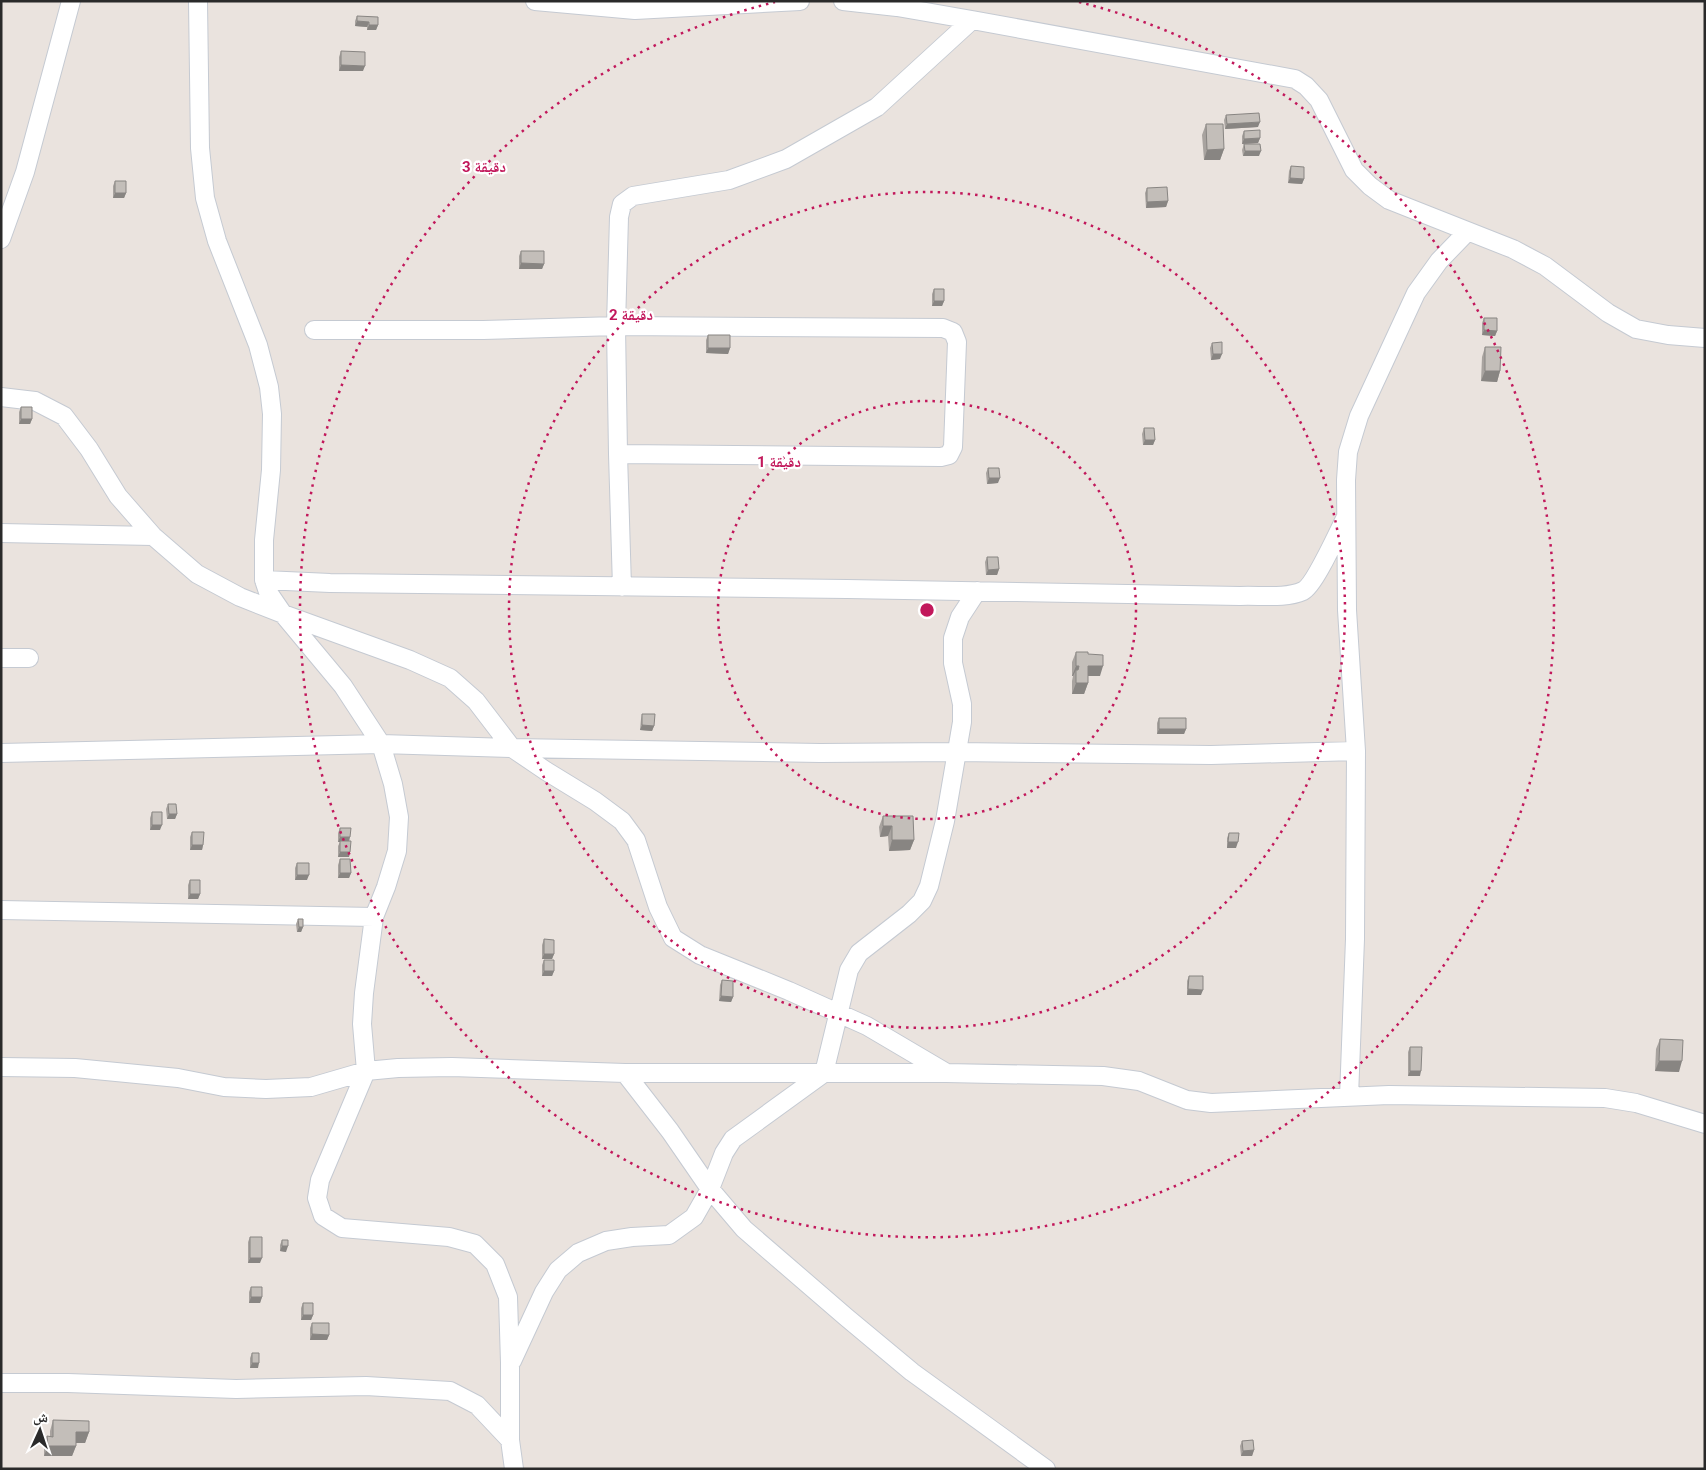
<svg xmlns="http://www.w3.org/2000/svg" width="1706" height="1470" font-family="Roboto,'Noto Naskh Arabic',sans-serif">
<rect width="100%" height="100%" fill="#eae3de"/>
<g fill="none" stroke-linecap="round" stroke-linejoin="round">
<!-- street casing -->
<g stroke="#c5cad2" stroke-width="20">
<path id="street" d="M198 1 200 148 205 198 217 241 258 345 269 387 272 414 271 470 264 540V580L268 592 283 614 343 686 381 744 393 784 399 817 397 851 386 887 374 917 364 993 362 1024 366 1071 320 1180 317 1198 323 1216 342 1228 449 1237 475 1244 495 1264 508 1297 510 1363V1440L514 1469
M535 1 635 10 800 1
M843 1 897 7 972 20
M1 239 25 172 71 1
M314 330H483L616 326 943 328 953 332 957 342 953 447 949 455 941 457 618 454 622 587
M1 397 35 401 64 416 89 449 118 496 153 536 197 574 240 597 283 614 410 660 450 678 476 701 512 748 546 771 595 801 622 821 636 840 658 907 673 938 700 955 789 991 867 1026 945 1072
M618 454 616 326 619 217 622 204 633 196 729 180 786 159 877 107 972 20 1295 79 1306 86 1319 100 1354 170 1370 186 1389 200 1513 249 1545 266 1608 313 1636 329 1668 335 1705 338
M1 533 153 536
M264 580 330 583 847 589 1240 596C1260 595 1285 599 1303 591 1315 585 1338 532 1346 517
M1 658H29
M1 753 381 744 512 748 820 753 956 752 1211 755 1356 751
M1 910 374 917
M1 1067 75 1068 178 1078 224 1087 266 1089 311 1087 366 1071 398 1068 452 1067 625 1073H946L1103 1076 1139 1081 1187 1100 1211 1103 1389 1095 1605 1098 1636 1103 1705 1124
M625 1073 670 1131 710 1189 744 1229 846 1317 912 1372 1046 1469
M1349 1097 1355 939 1356 751 1347 610 1346 480 1348 452 1359 416 1416 293 1439 261 1467 232
M512 1361 544 1292 558 1270 578 1253 606 1241 632 1237 669 1235 694 1217 710 1189 724 1153 733 1139 824 1073 849 970 859 953 909 914 922 901 929 886 945 821 962 722V704L953 663V638L960 617 977 591
M1 1383H68L236 1389 366 1386 450 1391 477 1405 510 1440"/>
</g>
<!-- street -->
<use href="#street" stroke="#fff" stroke-width="18"/>
</g>
<!-- wall -->
<path fill="#a8a39f" d="M357 16 378 25 376 30H367V27L355 26V21Z
M341 51 363 71H339V57Z
M1226 115 1258 127 1225 129 1224 120Z
M1206 124 1224 149 1220 160H1204L1202 135Z
M1244 131 1260 138 1258 143 1242 144V136Z
M1244 144 1259 156H1243L1242 150Z
M1291 166 1304 179 1302 184 1288 183 1289 171Z
M115 181 126 193 124 198H113V186Z
M1147 188 1168 201 1166 207 1146 208 1145 193Z
M521 251 544 264 542 269H519V256Z
M934 289 944 301 942 306H932V294Z
M1484 318 1497 331 1495 336 1482 335V323Z
M708 335 730 348 728 354 706 353V340Z
M1212 343 1220 359 1211 360 1210 348Z
M1485 347 1500 371 1497 382 1481 381 1482 357Z
M21 407 32 419 30 424H19V412Z
M1144 428 1155 440 1153 445H1143L1142 434Z
M988 468 998 483 987 484 986 473Z
M987 557 999 569 997 575H986L985 562Z
M1076 652 1088 654 1100 676H1088V683L1084 694H1072V681L1073 676H1072V662Z
M642 714 654 726 652 731 640 730 641 719Z
M1159 718 1186 729 1184 734H1157V723Z
M168 804 177 814 175 819H167L166 809Z
M152 812 160 830H150V818Z
M883 816 914 840 910 850 889 851 888 836 880 837 879 827Z
M340 828 349 841 350 852 349 857H338V846L340 842H338V833Z
M192 832 203 845 202 850H190V837Z
M1229 833 1236 848H1227V838Z
M340 859 351 873 349 878H338V865Z
M297 863 307 880H295V868Z
M190 880 200 894 198 899H188V885Z
M298 919 303 927 301 932H297L296 924Z
M544 939 554 954 552 959H542V945Z
M544 960 554 971 552 976H542V965Z
M1189 976 1201 995H1187V981Z
M722 980 733 997 731 1002 719 1001 720 985Z
M1660 1039 1679 1072 1655 1071 1656 1049Z
M1410 1047 1420 1076H1408V1052Z
M250 1237 260 1263H248V1242Z
M282 1240 286 1252 280 1251V1245Z
M251 1287 262 1297 260 1303H249V1292Z
M303 1303 313 1315 311 1320H301V1308Z
M312 1323 329 1335 327 1340H310V1328Z
M252 1353 258 1368H250V1358Z
M53 1420 89 1432 85 1443H76V1446L72 1456H44V1447L47 1436H50V1431Z
M1242 1441 1254 1450 1252 1456H1241L1240 1446Z"/>
<!-- shaded-wall -->
<path fill="#888582" d="M357 21 369 22 367 27 355 26Z
M369 25H378L376 30H367Z
M341 65 365 66 363 71H339Z
M1260 122 1258 127 1225 129 1227 124Z
M1260 138 1258 143 1242 144 1244 139Z
M1224 149 1220 160H1204L1207 150Z
M1245 151H1261L1259 156H1243Z
M1290 178 1304 179 1302 184 1288 183Z
M115 193H126L124 198H113Z
M1168 201 1166 207 1146 208 1147 202Z
M521 263 544 264 542 269H519Z
M934 301H944L942 306H932Z
M1484 330 1497 331 1495 336 1482 335Z
M708 348H730L728 354 706 353Z
M1213 354H1222L1220 359 1211 360Z
M1485 371H1500L1497 382 1481 381Z
M21 419H32L30 424H19Z
M1145 440H1155L1153 445H1143Z
M989 478H1000L998 483 987 484Z
M999 569 997 575H986L988 570Z
M1076 666H1079L1076 674V670L1073 676H1072Z
M1088 666H1103L1100 676H1084Z
M1076 683H1088L1084 694H1072Z
M642 725 654 726 652 731 640 730Z
M1159 729H1186L1184 734H1157Z
M169 814H177L175 819H167Z
M152 825H162L160 830H150Z
M883 826H892L888 836 880 837Z
M340 837H350L349 842H338Z
M892 840H914L910 850 889 851Z
M1228 842H1238L1236 848H1227Z
M192 845H203L202 850H190Z
M340 852H350L349 857H338Z
M340 873H351L349 878H338Z
M297 875H309L307 880H295Z
M190 894H200L198 899H188Z
M299 927H303L301 932H297Z
M544 954H554L552 959H542Z
M544 971H554L552 976H542Z
M1188 989 1203 990 1201 995H1187Z
M721 996 733 997 731 1002 719 1001Z
M1659 1061H1682L1679 1072 1655 1071Z
M1410 1071H1421L1420 1076H1408Z
M282 1246H288L286 1252 280 1251Z
M250 1258H262L260 1263H248Z
M251 1297H262L260 1303H249Z
M303 1315H313L311 1320H301Z
M312 1334 329 1335 327 1340H310Z
M252 1363H259L258 1368H250Z
M76 1432H89L85 1443H72Z
M48 1446H76L72 1456H44Z
M1254 1450 1252 1456H1241L1243 1451Z"/>
<!-- building -->
<path fill="#c3beb9" stroke="#888582" d="M357 16 378 17V25H369V22L357 21Z
M341 51 365 52V66L341 65Z
M1259 113 1260 122 1227 124 1226 115Z
M1206 124H1223L1224 149 1207 150Z
M1260 130V138L1244 139V131Z
M1244 144H1260L1261 151H1245Z
M1291 166 1304 167V179L1290 178Z
M115 181H126V193H115Z
M1167 187 1168 201 1147 202V188Z
M521 251H544V264L521 263Z
M934 289H944V301H934Z
M1484 318H1497V331L1484 330Z
M708 335H730V348H708Z
M1222 342V354H1213L1212 343Z
M1485 347H1501L1500 371H1485Z
M21 407H32V419H21Z
M1144 428H1154L1155 440H1145Z
M988 468H999L1000 478H989Z
M987 557H998L999 569 988 570Z
M1076 652H1088V654L1103 655V666H1088V683H1076V670H1078L1079 666H1076Z
M642 714H655L654 726 642 725Z
M1159 718H1186V729H1159Z
M168 804H176L177 814H169Z
M152 812H162V825H152Z
M883 816H913L914 840H892V826H883Z
M340 828H351L350 837H340Z
M192 832H204L203 845H192Z
M1229 833H1239L1238 842H1228Z
M340 841H351L350 852H340Z
M340 859H350L351 873H340Z
M297 863H309V875H297Z
M190 880H200V894H190Z
M298 919H303V927H299Z
M544 939 554 940V954H544Z
M544 960H554V971H544Z
M1189 976H1203V990L1188 989Z
M722 980 733 981V997L721 996Z
M1660 1039 1683 1040 1682 1061H1659Z
M1410 1047H1422L1421 1071H1410Z
M250 1237H262V1258H250Z
M282 1240H288V1246H282Z
M251 1287H262V1297H251Z
M303 1303H313V1315H303Z
M312 1323H329V1335L312 1334Z
M252 1353H259V1363H252Z
M53 1420 89 1421V1432H76V1446H48L47 1436 53 1437Z
M1253 1440 1254 1450 1243 1451 1242 1441Z"/>
<!-- distance rings -->
<g fill="none" stroke="#c2185b" stroke-width="2.5" stroke-dasharray="2.5 5">
<circle cx="927" cy="610" r="209"/>
<circle cx="927" cy="610" r="418"/>
<path d="M1079 2A627 627 0 1 1 775 2"/>
</g>
<circle cx="927" cy="610" r="8" fill="#c2185b" stroke="#fff" stroke-width="2.5"/>
<g font-size="15" text-anchor="middle" font-weight="bold" fill="#c2185b" stroke="#fff" stroke-width="4.5" stroke-linejoin="round" paint-order="stroke">
<text x="484" y="172">3 دقيقة</text>
<text x="631" y="320">2 دقيقة</text>
<text x="779" y="467">1 دقيقة</text>
</g>
<!-- border -->
<rect width="1706" height="1470" fill="none" stroke="#2a2a2a" stroke-width="5"/>
<!-- north arrow -->
<g transform="translate(40 1430) rotate(3)" stroke="#ffffff" stroke-width="4" paint-order="stroke">
<path d="M0-4L9 19L0 12L-9 19Z" fill="#2a2a2a"/>
<text y="-8" font-size="14" font-weight="bold" text-anchor="middle" fill="#2a2a2a">ش</text>
</g>
</svg>
